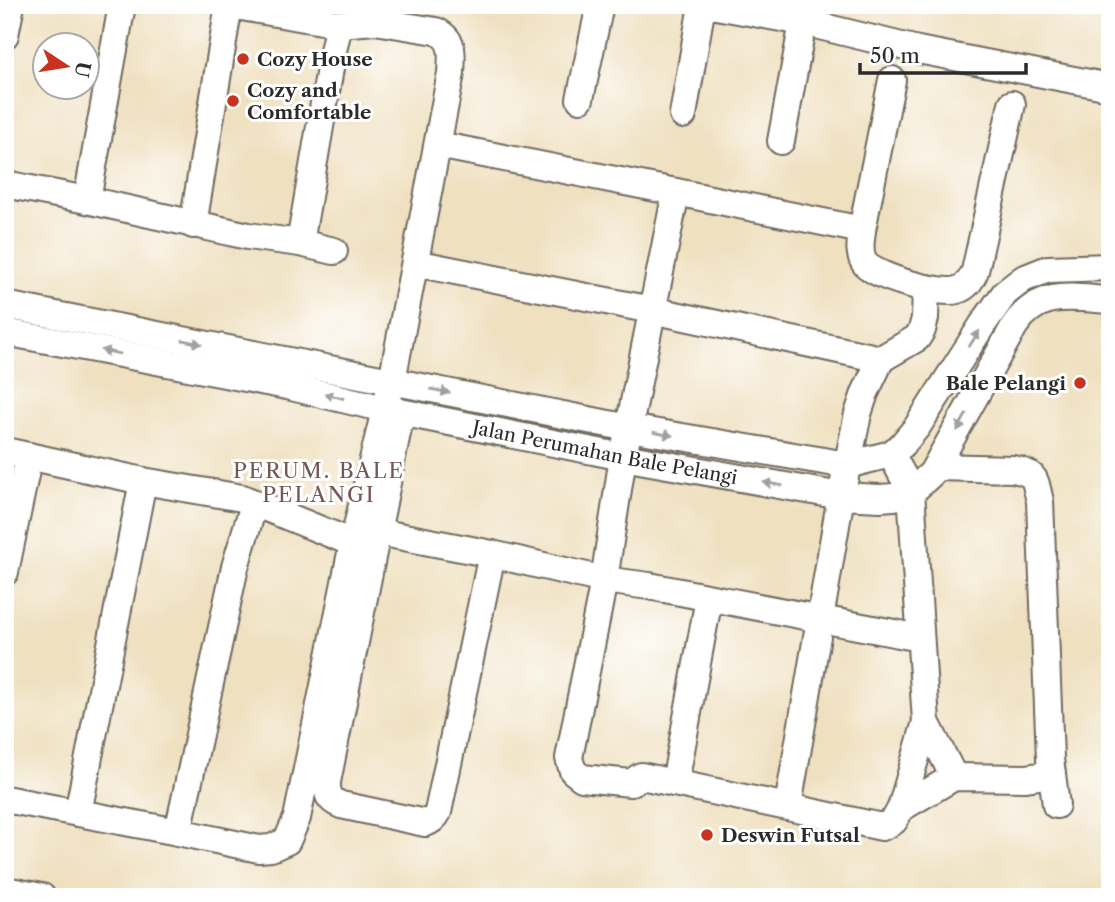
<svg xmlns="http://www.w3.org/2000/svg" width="1115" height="902" font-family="'Libre Caslon Text',serif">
<rect width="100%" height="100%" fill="#fff"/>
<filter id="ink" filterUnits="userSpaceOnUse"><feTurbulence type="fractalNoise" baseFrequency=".0143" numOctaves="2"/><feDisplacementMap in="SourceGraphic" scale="14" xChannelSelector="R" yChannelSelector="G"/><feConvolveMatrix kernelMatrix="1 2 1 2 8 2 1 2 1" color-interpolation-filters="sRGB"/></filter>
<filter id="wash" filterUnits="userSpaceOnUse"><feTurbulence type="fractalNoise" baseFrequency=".00686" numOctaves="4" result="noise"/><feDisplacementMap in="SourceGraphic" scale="28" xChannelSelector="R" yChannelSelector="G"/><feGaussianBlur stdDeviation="1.57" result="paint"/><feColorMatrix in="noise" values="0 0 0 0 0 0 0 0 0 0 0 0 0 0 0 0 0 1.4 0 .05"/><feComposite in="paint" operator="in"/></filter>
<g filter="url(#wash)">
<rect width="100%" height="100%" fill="#efe0c0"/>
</g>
<g filter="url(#ink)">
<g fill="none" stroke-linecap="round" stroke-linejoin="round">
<!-- minor casing -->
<g stroke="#706a5f" stroke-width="30">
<g id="minor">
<path d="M230 5 339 24"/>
<path d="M711 5 803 22 918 50 1110 87"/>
<path d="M5 35 11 5"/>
<path d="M580 99 600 5"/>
<path d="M683 115 702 5"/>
<path d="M781 141 806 6"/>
<path d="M453 148 676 192"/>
<path d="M5 184 87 200 248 236 300 243 333 51 339 24 375 21 436 31C455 40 452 54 451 73L392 381 353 543 297 818 287 841 271 848 259 849 178 832"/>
<path d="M87 200 122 5"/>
<path d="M193 225 229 5"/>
<path d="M862 230 892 80"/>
<path d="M300 243 334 251"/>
<path d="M430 266 652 310 881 359"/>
<path d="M5 305 629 428 847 465 891 454 902 445 917 427 983 324 1005 293 1023 279 1048 269 1110 267"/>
<path id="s1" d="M5 332 287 386 385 409 623 457 841 496 880 498 894 497 904 494 917 487 932 473 1015 325C1040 289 1072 298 1110 300"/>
<path d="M400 418 327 782C327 795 329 800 341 805L425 823C432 821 435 818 438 812L492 554"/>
<path d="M5 451 143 481 242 498 353 543"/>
<path d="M891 454 911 491 926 722 954 777"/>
<path d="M936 467 1013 469C1038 474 1034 479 1040 501L1050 759 1052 774 1026 778 954 777 901 808 894 821 882 827 641 776 631 783 582 778 573 771 569 758 604 580 623 457 676 192 862 230C861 241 858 252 864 262 873 277 941 295 957 290 967 287 971 280 975 271L1012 104"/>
<path d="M378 532 492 554 604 580 649 586 920 638"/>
<path d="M5 572 29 456"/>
<path d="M1052 774 1056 805"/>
<path d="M675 783 709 598"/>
<path d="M5 799 178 832 235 567 254 504"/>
<path d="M788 806 841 496 858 414 865 393 881 359 917 338 922 330 925 318 926 288"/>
<path d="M901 808 926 722"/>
<path d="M78 813 143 481"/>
<path d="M5 890 42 897"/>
</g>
</g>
<!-- minor -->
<use href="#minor" stroke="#fff" stroke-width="26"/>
</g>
<!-- one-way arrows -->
<defs><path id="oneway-solid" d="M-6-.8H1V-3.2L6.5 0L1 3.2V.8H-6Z" transform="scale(1.75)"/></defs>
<g fill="#a0a0a0">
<use href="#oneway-solid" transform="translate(974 339) rotate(-57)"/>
<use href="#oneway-solid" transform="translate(192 342) rotate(11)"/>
<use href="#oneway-solid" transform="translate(111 352) rotate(-169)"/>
<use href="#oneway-solid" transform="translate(440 391) rotate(11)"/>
<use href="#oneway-solid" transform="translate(334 396) rotate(-166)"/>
<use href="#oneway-solid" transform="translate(962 422) rotate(119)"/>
<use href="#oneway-solid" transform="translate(663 434) rotate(10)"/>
<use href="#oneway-solid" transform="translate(773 484) rotate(-170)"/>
</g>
</g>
<!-- markers -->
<g fill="#c8321e" stroke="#fff" stroke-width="2.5">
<circle cx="243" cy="59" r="7"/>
<circle cx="233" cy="101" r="7"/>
<circle cx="1080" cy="383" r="7"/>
<circle cx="707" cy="835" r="7"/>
</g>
<g text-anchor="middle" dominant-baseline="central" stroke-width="6" stroke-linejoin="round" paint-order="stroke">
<!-- poi labels -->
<g font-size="19" font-weight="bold" fill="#2b2b2b" stroke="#fff" text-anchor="start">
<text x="257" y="59">Cozy House</text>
<text x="247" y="90">Cozy and<tspan x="247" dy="22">Comfortable</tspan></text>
<text x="1066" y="383" text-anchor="end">Bale Pelangi</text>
<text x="721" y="835">Deswin Futsal</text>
</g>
<!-- street labels -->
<g font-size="19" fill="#2b2b2b" stroke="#fff">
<text stroke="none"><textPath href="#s1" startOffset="612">Jalan Perumahan Bale Pelangi</textPath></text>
</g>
<!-- neighbourhood labels -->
<g font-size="21" letter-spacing="2" fill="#745856" stroke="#fff">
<text x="319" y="470">PERUM. BALE<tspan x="319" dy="24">PELANGI</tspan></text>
</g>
</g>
<!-- margin -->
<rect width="1115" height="902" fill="none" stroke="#fff" stroke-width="28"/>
<!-- north arrow -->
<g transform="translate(66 66) rotate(102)"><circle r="33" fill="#ffffff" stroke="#aaaaaa" stroke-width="2"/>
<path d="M0-5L12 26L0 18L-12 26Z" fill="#c8321e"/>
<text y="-10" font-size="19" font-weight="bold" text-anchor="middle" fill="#2b2b2b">U</text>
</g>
<!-- scale -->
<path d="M860 63v10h166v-10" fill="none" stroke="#2b2b2b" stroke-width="3.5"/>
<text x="870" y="63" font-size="21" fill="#2b2b2b" stroke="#ffffff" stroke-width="5" paint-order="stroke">50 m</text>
</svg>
